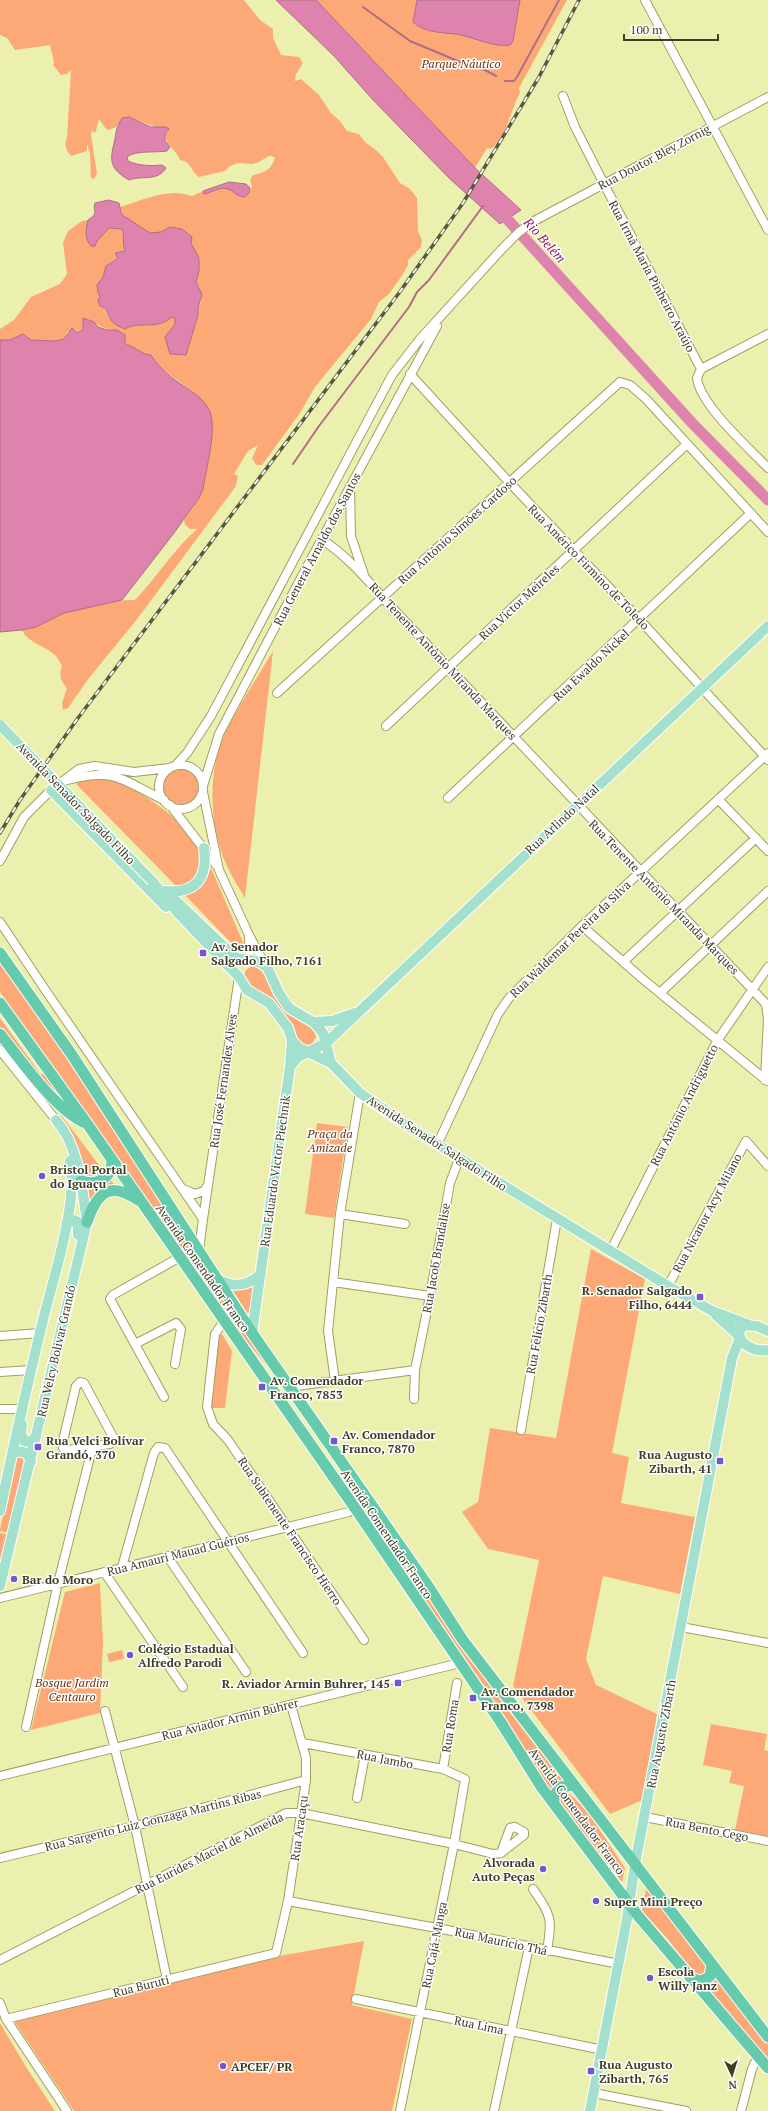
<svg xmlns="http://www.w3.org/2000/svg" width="768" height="2111" font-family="'PT Serif',serif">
<rect width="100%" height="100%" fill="#ecf0af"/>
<!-- green -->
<path fill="#fda977" d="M0 0H244L260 20 273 29V38L281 55 299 57 303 63 296 74 295 81 301 79 319 95 331 113 340 121 347 131 359 134 365 142 376 150 383 157 400 183 410 189 417 198 418 231 422 240 421 247 408 260V265L401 277 389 294 379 302 371 319 315 387 300 413 262 465H256L252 458 258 445 248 451 234 474 238 476 236 486 138 618 89 678 68 708 63 710 62 703 67 688C60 680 59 676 62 666 60 663 58 658 55 655 45 646 28 643 22 630 37 626 50 618 65 613 87 606 112 600 135 600 157 577 173 550 197 529H190L185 525 184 520 199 498 209 449 212 429 210 412 196 394 158 366 151 355C136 354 124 342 117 330 100 330 98 322 83 318V330L77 333 68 331 64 339 56 341 31 340 23 334 10 340H0V329L14 320 31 297 60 284 67 274 63 243 68 231 82 221 88 220C86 229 84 238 91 246L109 228 122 229C125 236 121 244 125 251L115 253 118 257 106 266 103 277 97 285 100 296 99 300 109 317C128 323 155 332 172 317L176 318 175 324 169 331 186 355 198 315V308L201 302 200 288 196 282 199 258 187 234 182 229C173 230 160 234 150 233 142 231 121 216 120 207 143 200 169 187 192 196L203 191 204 194C210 194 211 191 216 189 226 186 240 191 249 193L252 186 250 180 253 175C265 173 272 169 275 157L269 156 257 163 252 164 238 163 230 166 225 171 199 177C191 172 192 162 180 160 176 149 166 146 165 135L169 132C152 127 140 118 122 118L116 127 109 130 106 129 99 119 96 131 94 133 92 130 91 135 97 174 94 179 91 178 90 154 87 144V151L71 156C66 150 64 145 67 138L71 70 67 74 61 75 53 65 54 62 50 45 15 50 7 38 0 35Z
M316 0H567L519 88 520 93C511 109 506 139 490 149L487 148 475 168Z
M273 651 245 898C239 888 232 877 227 866 209 828 207 771 225 733 239 705 257 678 273 651Z
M162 787a19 19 0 1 1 38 0a19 19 0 1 1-38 0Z
M107 778C132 784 191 824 200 848 202 855 200 866 200 873L186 885 177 887 76 784 85 779Z
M211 868 246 949H237L184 894C199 891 204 881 211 868Z
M0 960 39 1011 282 1384 229 1320 52 1070 0 992Z
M252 966C267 968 268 987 275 998 287 1016 297 1018 314 1030L316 1037 312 1044 303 1046 299 1044 261 993 248 985 243 977 246 970Z
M0 1018 41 1075 44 1073 65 1102 63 1104 0 1029Z
M58 1111 99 1165 101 1171 98 1177 91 1179 85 1176 75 1146Z
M317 1123 348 1127 334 1218 305 1214Z
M109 1178 117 1188 89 1206 83 1185Z
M591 1249 645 1279 612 1453 629 1457 621 1503 695 1517 680 1594 603 1576 586 1659 596 1685 657 1714 645 1799 610 1814 513 1686 539 1560 488 1549 462 1512 478 1502 490 1428 556 1438Z
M256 1283 248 1314 233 1291 246 1289Z
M222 1334 232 1351 225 1408H209L218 1337Z
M21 1456 24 1460C19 1485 16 1509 10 1533L0 1531V1529L16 1459Z
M0 1533 9 1535 0 1574Z
M403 1564 495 1693 565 1783 553 1795 398 1567Z
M100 1583 103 1642 100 1713 31 1730 65 1592Z
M122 1650 124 1659 109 1662 107 1654Z
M711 1724 767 1734 764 1750 768 1751V1836L735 1830 744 1786 729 1783 732 1771 703 1765Z
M565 1792C582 1797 613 1851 625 1868L622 1882 558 1801Z
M647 1884 711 1971 699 1978 665 1936 642 1911Z
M364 1941 352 2005 412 2019 392 2111H74L14 2021 279 1956Z
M717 1974 768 2043V2066L701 1985 709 1984Z
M0 2023 26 2067 55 2111H0Z"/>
<!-- water -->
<path fill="#de83ad" stroke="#ae6e84" d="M276 0H316L475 168 521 210 500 224 450 179 374 101 334 56Z
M417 0H520L513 41 510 45C492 47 478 39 461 35 446 32 425 34 413 22Z
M129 117 151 127H166L169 129 165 135V141L170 147 167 151C155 153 135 150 127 157L128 161C139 166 150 166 162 165L166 168C157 182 143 175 129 180 108 168 110 159 115 139 116 131 117 126 122 118Z
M229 182 246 184 250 188 249 193 245 197C234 196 235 191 228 189 219 186 212 193 204 194L203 191Z
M109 200 119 203 121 212 124 216 150 233 161 232 170 227 182 229 192 237 191 243 199 258V271L196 282 202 294 198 308V315L186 355 170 354 165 337 175 324V318L172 317C156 331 140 320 125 329 110 323 112 321 105 308L100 306 98 301 100 296 98 293 97 285 103 277 106 266 118 258 115 253 125 251C122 244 125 236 122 229L109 228 97 241 95 246H91C84 238 86 229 88 220 100 212 92 212 95 203Z
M83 318 94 322 98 327 107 330H117L125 335V343L145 354 151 355C161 372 178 382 194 393 200 397 208 406 210 412 217 430 206 469 203 489L199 498 174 533 122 600 64 613 36 627 22 630 0 632V340H10L23 334 31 340 56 341 64 339 72 328 77 333 83 330Z"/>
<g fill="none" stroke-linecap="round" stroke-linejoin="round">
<!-- stream -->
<path stroke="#ae6e84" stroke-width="2" d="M363 7 410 41 465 64
M483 69 496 76
M505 81H514L517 77 559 0
M293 464 319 426 409 307 417 292 429 280 483 206"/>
<!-- river -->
<path stroke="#de83ad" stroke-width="11" d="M498 209 693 424 768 500"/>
<!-- minor casing -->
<g stroke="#9da163" stroke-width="10">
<path id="minor" d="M645 0 768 230
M563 96 575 127 604 184 701 369
M768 334 701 369 697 378C700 405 749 448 768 468
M410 374 509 482 639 619 768 760
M350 489 351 536 364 575
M321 539C345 554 365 577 383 598L766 1004 768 1019 765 1080
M277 693 620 382 630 385 646 399 768 532
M386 726 687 444
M176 765 187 753 211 716 392 375 420 339 501 250 519 232 534 221 768 97
M159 787a22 22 0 1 1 44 0a22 22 0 1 1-44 0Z
M67 780C118 767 122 781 164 800
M203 786 219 734 303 574 437 326
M203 792 219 870 249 935 265 965
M448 798 751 513
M718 799 768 851
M170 805 217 866
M0 861 24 817 51 790 79 769 95 766 134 772 170 768
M0 922 46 991 203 1219 199 1250
M582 926 644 980 767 1081
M249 938 250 961
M623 962 756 838
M660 993 768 891
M0 1050 56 1120
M437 1145 498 1014 509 998 582 926 768 753
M183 1189 195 1194 204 1191 208 1185
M340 1214 405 1224
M203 1219 239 977
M611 1250 717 1041 768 967
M333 1282 430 1296
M668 1286 746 1141 768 1166
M224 1321 215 1334 207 1407 213 1424 228 1440 364 1640
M0 1336 40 1333
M135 1344 176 1323 181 1329 175 1364
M0 1372 31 1370
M335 1381 328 1331 340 1214 360 1093
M80 1382 84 1383 113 1437 110 1444 68 1450 63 1448 62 1445 76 1386Z
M289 1387 415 1370 430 1296 450 1183 459 1159
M164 1397 110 1299 113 1295 180 1257
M414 1399 415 1370
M0 1409H21
M521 1430 557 1219
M167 1556 246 1672
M122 1567 154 1453 158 1447 165 1448 303 1653
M104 1572 183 1687
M0 1598 349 1512 355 1508
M681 1627 768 1643
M105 1711 135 1826 167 1980
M26 1727 58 1583 91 1453V1447
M303 1743 443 1769 465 1779 454 1844 400 2111
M443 1769 457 1683
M0 1776 460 1663
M357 1798 365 1755
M645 1817 768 1841
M515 1827 524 1832V1835L501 1853 510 1828Z
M0 1858 135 1826 306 1780
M533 1889C552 1917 552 1918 547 1951
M288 1901 437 1928 619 1964
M0 1960 286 1813H301L454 1844 493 1854 501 1853
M356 1999 603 2050
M0 2003 6 2019 67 2111
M6 2019 276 1953 288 1901 306 1780V1758L291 1705
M594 2093 686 2111
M494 2111 529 1947
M741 2111 752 2069 758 2056"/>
</g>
<!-- major casing -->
<g stroke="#fff" stroke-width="12">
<path id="major" d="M51 790 166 907
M152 881 179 914 239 977 247 990 269 1003 288 1028 292 1040 299 1048 331 1063 360 1093 406 1125 472 1166 668 1286 712 1311 749 1325
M165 891C197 894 208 877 204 848
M172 897 236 958 257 961 267 967 279 993 289 1008 313 1022 323 1033 331 1063
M313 1022 332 1021 355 1013
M290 1067 298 1057 326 1043 768 626
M66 1224 74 1220 78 1222V1235
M216 1278C231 1288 247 1287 261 1274
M716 1315 739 1336
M768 1331 757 1326 744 1325 739 1331C739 1346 756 1352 768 1350
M252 1333 290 1067 292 1040
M22 1424 21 1433 24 1441 29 1442 36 1437
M12 1454C21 1449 28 1452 31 1462
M0 1511C13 1448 27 1386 42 1324 52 1282 79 1202 70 1161
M0 1586 87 1222C82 1188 79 1146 56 1120
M590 2111 627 1919 635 1864 732 1358 740 1338"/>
</g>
<!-- highway casing -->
<g stroke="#fff" stroke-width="13">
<path id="highway" d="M0 953 72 1055 252 1333 428 1586 462 1639 768 2037
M0 1003 88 1125 355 1508 500 1721 542 1788 639 1917 768 2068
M0 1034C21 1060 53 1107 83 1122
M81 1181C97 1186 112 1179 112 1160
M87 1222C97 1193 109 1180 138 1200
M554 1804V1796L560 1787 574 1785
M690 1977C698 1982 703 1982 710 1976L712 1965"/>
</g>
<!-- minor -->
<use href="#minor" stroke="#fff" stroke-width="8"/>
<!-- major -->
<use href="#major" stroke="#a3e0cd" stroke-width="10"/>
<!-- highway -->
<use href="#highway" stroke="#66cbac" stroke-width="11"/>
<!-- rail casing -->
<g stroke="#585939" stroke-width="3.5">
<path id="rail" d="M0 833 20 800 78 718 399 293 463 203 539 77 579 0"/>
</g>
<!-- rail -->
<use href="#rail" stroke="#fff" stroke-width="2" stroke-dasharray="6" stroke-linecap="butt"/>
<!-- major-bridge casing -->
<g stroke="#fff" stroke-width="12" stroke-linecap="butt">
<path id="major-bridge" d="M0 725 152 881"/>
</g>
<!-- major-bridge -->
<use href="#major-bridge" stroke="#a3e0cd" stroke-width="10"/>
</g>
<!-- markers -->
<g fill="#7556cf" stroke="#fff" stroke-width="1.5">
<rect x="199" y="949" width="8" height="8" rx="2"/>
<circle cx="42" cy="1176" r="4"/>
<rect x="696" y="1293" width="8" height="8" rx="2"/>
<rect x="258" y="1383" width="8" height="8" rx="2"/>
<rect x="330" y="1437" width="8" height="8" rx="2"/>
<rect x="34" y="1443" width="8" height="8" rx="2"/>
<rect x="716" y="1457" width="8" height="8" rx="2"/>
<circle cx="14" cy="1579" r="4"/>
<circle cx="130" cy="1655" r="4"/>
<rect x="394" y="1679" width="8" height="8" rx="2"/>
<rect x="469" y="1694" width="8" height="8" rx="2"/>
<circle cx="543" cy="1869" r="4"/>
<circle cx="596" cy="1901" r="4"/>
<circle cx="650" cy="1978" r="4"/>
<circle cx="223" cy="2066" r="4"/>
<rect x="587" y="2067" width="8" height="8" rx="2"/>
</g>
<g text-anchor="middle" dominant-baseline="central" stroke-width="3" stroke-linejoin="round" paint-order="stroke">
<!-- park labels -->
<g font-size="12" font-style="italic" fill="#68320a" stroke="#fff">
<text x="461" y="63">Parque Náutico</text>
<text x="330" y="1133">Praça da<tspan x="330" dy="14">Amizade</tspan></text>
<text x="72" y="1682">Bosque Jardim<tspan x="72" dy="14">Centauro</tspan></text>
</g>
<!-- street labels -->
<g font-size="12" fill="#3d3e24" stroke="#fff">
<text transform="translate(654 157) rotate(-28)">Rua Doutor Bley Zornig</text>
<text transform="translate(652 276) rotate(62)">Rua Irmã Maria Pinheiro Araújo</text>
<text transform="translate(457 530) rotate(-42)">Rua Antônio Simões Cardoso</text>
<text transform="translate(317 549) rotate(-62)">Rua General Arnaldo dos Santos</text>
<text transform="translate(589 567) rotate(46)">Rua Américo Firmino de Toledo</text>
<text transform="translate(519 602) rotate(-43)">Rua Victor Meireles</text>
<text transform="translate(443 661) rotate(47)">Rua Tenente Antônio Miranda Marques</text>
<text transform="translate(591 665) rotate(-43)">Rua Ewaldo Nickel</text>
<text transform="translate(76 803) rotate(46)">Avenida Senador Salgado Filho</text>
<text transform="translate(562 819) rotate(-43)">Rua Arlindo Natal</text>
<text transform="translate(664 897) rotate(46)">Rua Tenente Antônio Miranda Marques</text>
<text transform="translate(570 939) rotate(-44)">Rua Waldemar Pereira da Silva</text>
<text transform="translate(223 1081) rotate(-82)">Rua José Fernandes Alves</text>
<text transform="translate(684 1105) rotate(-63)">Rua Antônio Andriguetto</text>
<text transform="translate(437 1143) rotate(33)">Avenida Senador Salgado Filho</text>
<text transform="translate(275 1171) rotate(-82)">Rua Eduardo Victor Piechnik</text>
<text transform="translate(707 1213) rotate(-62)">Rua Nicanor Acyr Milano</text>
<text transform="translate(436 1258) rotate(-80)">Rua Jacob Brandalise</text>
<text transform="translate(203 1268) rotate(55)">Avenida Comendador Franco</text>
<text transform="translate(539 1324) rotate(-80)">Rua Felício Zibarth</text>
<text transform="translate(56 1351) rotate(-77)">Rua Velcy Bolivar Grandó</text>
<text transform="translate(290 1531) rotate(56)">Rua Subtenente Francisco Hierro</text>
<text transform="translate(387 1534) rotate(56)">Avenida Comendador Franco</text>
<text transform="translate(178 1554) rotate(-14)">Rua Amauri Mauad Guérios</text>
<text transform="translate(230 1719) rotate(-14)">Rua Aviador Armin Buhrer</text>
<text transform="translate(450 1726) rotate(-81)">Rua Roma</text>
<text transform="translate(661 1734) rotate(-79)">Rua Augusto Zibarth</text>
<text transform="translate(385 1759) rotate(11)">Rua Jambo</text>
<text transform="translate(577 1811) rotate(54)">Avenida Comendador Franco</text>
<text transform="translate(153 1820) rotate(-14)">Rua Sargento Luiz Gonzaga Martins Ribas</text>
<text transform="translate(299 1828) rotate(-82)">Rua Aracaçu</text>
<text transform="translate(707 1829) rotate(11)">Rua Bento Cego</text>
<text transform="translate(209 1853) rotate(-27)">Rua Eurides Maciel de Almeida</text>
<text transform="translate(501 1941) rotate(12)">Rua Maurício Thá</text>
<text transform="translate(434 1945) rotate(-79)">Rua Cajá-Manga</text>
<text transform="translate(141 1986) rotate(-14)">Rua Buruti</text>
<text transform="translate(479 2025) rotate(12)">Rua Lima</text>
</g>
<!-- poi labels -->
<g font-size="12" font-weight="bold" fill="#3d3e24" stroke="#fff" text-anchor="start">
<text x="211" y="946">Av. Senador<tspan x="211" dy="14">Salgado Filho, 7161</tspan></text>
<text x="50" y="1169">Bristol Portal<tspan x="50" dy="14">do Iguaçu</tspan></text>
<text x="692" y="1290" text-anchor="end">R. Senador Salgado<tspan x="692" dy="14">Filho, 6444</tspan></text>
<text x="270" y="1380">Av. Comendador<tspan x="270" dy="14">Franco, 7853</tspan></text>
<text x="342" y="1434">Av. Comendador<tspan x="342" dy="14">Franco, 7870</tspan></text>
<text x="46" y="1440">Rua Velci Bolívar<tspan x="46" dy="14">Grandó, 370</tspan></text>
<text x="712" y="1454" text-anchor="end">Rua Augusto<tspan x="712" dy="14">Zibarth, 41</tspan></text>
<text x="22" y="1579">Bar do Moro</text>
<text x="138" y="1648">Colégio Estadual<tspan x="138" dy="14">Alfredo Parodi</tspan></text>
<text x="390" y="1683" text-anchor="end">R. Aviador Armin Buhrer, 145</text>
<text x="481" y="1691">Av. Comendador<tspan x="481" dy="14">Franco, 7398</tspan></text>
<text x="535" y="1862" text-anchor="end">Alvorada<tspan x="535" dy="14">Auto Peças</tspan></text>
<text x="604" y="1901">Super Mini Preço</text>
<text x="658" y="1971">Escola<tspan x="658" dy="14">Willy Janz</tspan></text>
<text x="599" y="2064">Rua Augusto<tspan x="599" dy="14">Zibarth, 765</tspan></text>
<text x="231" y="2066">APCEF/ PR</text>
</g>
<!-- water labels -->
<g font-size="13" font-style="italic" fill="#871b58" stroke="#fff">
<text transform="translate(545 240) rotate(48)">Rio Belém</text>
</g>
</g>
<!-- north arrow -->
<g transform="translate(732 2075) rotate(176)" stroke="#ffffff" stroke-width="3" paint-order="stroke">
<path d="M0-3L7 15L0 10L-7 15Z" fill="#3d3e24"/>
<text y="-6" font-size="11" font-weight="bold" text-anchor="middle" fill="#3d3e24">N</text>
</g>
<!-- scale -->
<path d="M624 34v6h94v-6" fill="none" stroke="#3d3e24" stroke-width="2"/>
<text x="630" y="34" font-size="12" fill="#3d3e24" stroke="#ffffff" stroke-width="3" paint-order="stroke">100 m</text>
</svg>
